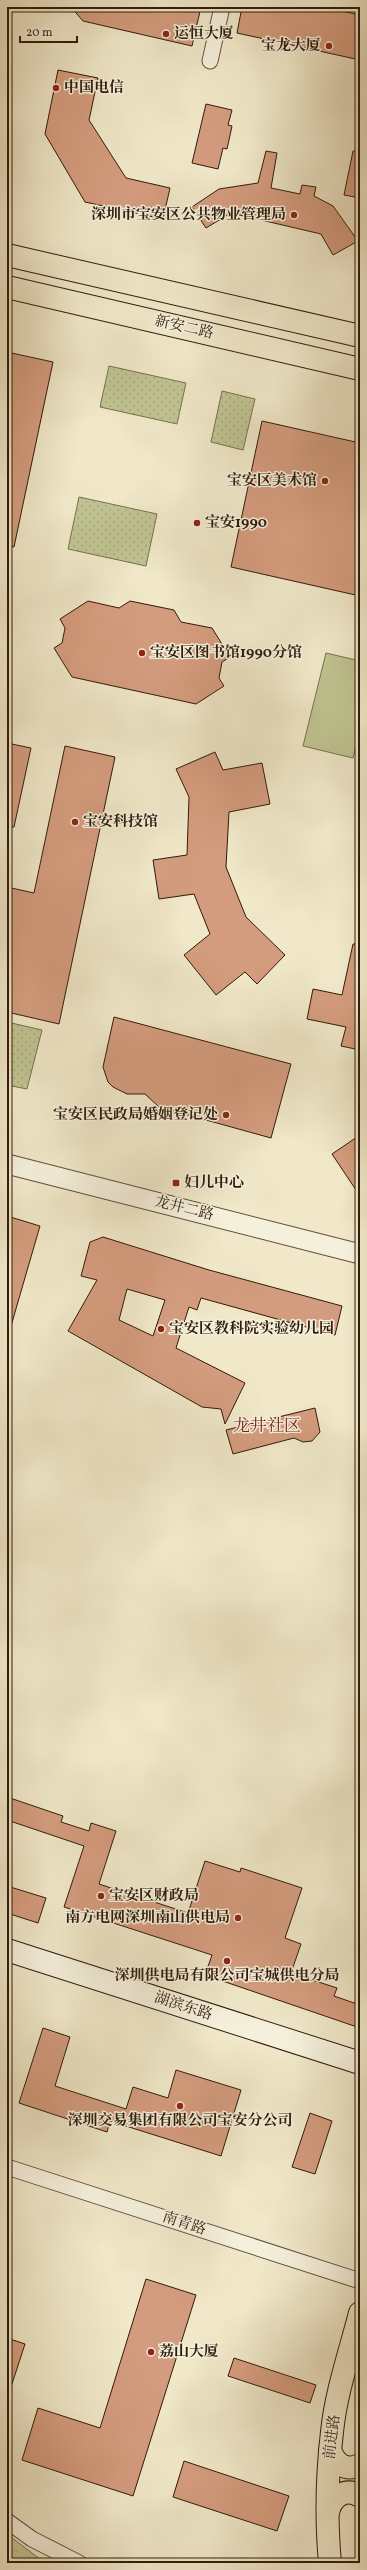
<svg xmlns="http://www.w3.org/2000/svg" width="367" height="2570" font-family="Vollkorn,'Noto Serif SC',serif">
<defs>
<pattern id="grass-dots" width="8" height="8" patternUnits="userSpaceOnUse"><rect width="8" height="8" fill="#c0c492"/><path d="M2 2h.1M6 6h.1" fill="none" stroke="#a5a87d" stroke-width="1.8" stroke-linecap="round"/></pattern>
<pattern id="forest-crowns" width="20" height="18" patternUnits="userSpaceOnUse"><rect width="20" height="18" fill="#c0c492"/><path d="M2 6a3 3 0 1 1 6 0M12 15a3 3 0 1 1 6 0" fill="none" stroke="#a5a87d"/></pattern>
</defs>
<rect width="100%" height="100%" fill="#f0e8c9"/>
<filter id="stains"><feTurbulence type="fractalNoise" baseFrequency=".005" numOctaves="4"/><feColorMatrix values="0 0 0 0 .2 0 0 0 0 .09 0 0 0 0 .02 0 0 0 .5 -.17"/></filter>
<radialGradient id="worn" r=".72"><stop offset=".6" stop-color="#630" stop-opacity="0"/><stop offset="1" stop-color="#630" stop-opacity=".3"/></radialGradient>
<!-- grass -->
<path fill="url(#grass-dots)" stroke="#78704e" d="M109 366 186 383 177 424 100 407Z
M222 391 255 399 243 450 211 442Z
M79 497 157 514 146 566 68 549Z
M7 1022 42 1030 27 1089 7 1085Z"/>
<!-- forest -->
<path fill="url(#forest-crowns)" stroke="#78704e" d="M7 2534 45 2563H7Z"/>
<!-- park -->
<path fill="#c0c492" stroke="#78704e" d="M326 653 360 661V727L353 758 303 746Z"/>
<!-- building -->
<path fill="#d49c7e" stroke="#301b0a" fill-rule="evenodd" d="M71 7H201L192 46 83 21Z
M242 7H323L360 15V60L237 33Z
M58 70 98 78 89 120 126 178 170 188 163 219 85 202 45 134Z
M206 104 232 110 228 125 232 126 227 149 223 148 218 169 192 163Z
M266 151 277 153 271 188 300 194 302 185 316 187 314 196 333 206 358 241 333 255 321 234 231 213 206 228 192 207 219 189 258 183Z
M353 151H360V198L344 195Z
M7 352 53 362 14 547 7 546Z
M262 421 360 443V596L231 567Z
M88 601 119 608 130 601 174 610 181 622 212 628 230 657 222 662 219 678 224 686 196 704 72 677 54 648 62 643 65 628 60 619Z
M7 743 31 748 14 827H7Z
M65 746 115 757 59 1024 7 1012V887L34 893Z
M215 752 223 770 262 763 270 804 229 812 226 867 246 917 285 955 257 984 245 972 216 995 184 955 210 934 194 894 159 899 153 860 187 855 189 797 176 769Z
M353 944H360V1050L341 1046 346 1027 307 1019 313 989 342 995Z
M114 1017 291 1064 271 1138 159 1107 145 1094H127L113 1087 108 1082 103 1067Z
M360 1135V1196L332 1154Z
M7 1216 40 1226 11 1326H7Z
M103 1237 209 1270 342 1306 335 1335 201 1298 197 1310 189 1307 176 1348 245 1383 225 1424 221 1409 202 1407 68 1331 97 1280 81 1276 90 1242ZM127 1289 165 1300 153 1336 119 1320Z
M315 1408 320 1432 312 1441 303 1442 294 1438 233 1454 226 1430Z
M7 1797 63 1816 61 1822 89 1831 91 1823 116 1831 99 1884 188 1913 205 1861 240 1872 241 1868 302 1888 285 1938 301 1944 291 1973 337 1988 334 1996 360 2005V2028L205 1975 212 1955 64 1907 84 1846 7 1820Z
M7 1886 46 1898 38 1923 7 1913Z
M43 2028 70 2037 55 2086 126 2109 133 2087 168 2098 176 2070 241 2090 221 2156 110 2121 107 2132 19 2103Z
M310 2113 332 2121 315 2174 292 2167Z
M146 2279 196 2295 133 2496 22 2460 38 2408 100 2428Z
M7 2338 25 2344 10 2390 7 2389Z
M234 2358 316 2385 310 2403 228 2376Z
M184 2461 289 2496 277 2531 173 2497Z"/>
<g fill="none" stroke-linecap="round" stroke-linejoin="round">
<!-- minor casing -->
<g stroke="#604e3a" stroke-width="17">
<path id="minor" d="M210 61 222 7
M7 2167 360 2281
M7 2521 32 2539 79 2563"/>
</g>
<!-- tertiary casing -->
<g stroke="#604e3a" stroke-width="21">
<path id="tertiary" d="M7 1164 360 1254"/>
</g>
<!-- secondary casing -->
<g stroke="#301b0a" stroke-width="24">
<path id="secondary" d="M7 1950 360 2063"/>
</g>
<!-- primary casing -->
<g stroke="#301b0a" stroke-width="24">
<path id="primary" d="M7 255 360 336
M7 287 360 369
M330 2449C334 2463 345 2472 360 2465
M328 2513C331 2497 345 2487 360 2496
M330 2563C326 2520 327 2475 332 2432 336 2392 350 2352 360 2313"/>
</g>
<!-- minor -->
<use href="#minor" stroke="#f5f0dc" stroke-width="15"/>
<!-- tertiary -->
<use href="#tertiary" stroke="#f5f0dc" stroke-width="19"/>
<!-- secondary -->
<use href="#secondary" stroke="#f5f0dc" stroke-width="22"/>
<!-- primary -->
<use href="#primary" stroke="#f0e8c9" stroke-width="22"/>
</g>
<!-- markers -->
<g fill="#8f2418" stroke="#f5f0dc" stroke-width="1.5">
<circle cx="166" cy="34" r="4"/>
<circle cx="329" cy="46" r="4"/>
<circle cx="56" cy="88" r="4"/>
<circle cx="294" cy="215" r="4"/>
<circle cx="325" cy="481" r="4"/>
<circle cx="197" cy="523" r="4"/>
<circle cx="142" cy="653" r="4"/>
<circle cx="75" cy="822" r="4"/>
<circle cx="226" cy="1115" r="4"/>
<rect x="172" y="1179" width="8" height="8" rx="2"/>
<circle cx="161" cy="1329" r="4"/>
<circle cx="101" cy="1896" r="4"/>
<circle cx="238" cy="1918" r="4"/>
<circle cx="227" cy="1961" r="4"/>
<circle cx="180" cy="2106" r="4"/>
<circle cx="151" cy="2352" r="4"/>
</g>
<g text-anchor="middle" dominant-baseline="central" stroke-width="3" stroke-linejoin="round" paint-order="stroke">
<!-- poi labels -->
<g font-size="15" font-weight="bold" fill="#301b0a" stroke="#f5f0dc" text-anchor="start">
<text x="174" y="34">运恒大厦</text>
<text x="321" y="46" text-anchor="end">宝龙大厦</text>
<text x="64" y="88">中国电信</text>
<text x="286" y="215" text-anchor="end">深圳市宝安区公共物业管理局</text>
<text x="317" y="481" text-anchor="end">宝安区美术馆</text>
<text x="205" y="523">宝安1990</text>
<text x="150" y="653">宝安区图书馆1990分馆</text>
<text x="83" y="822">宝安科技馆</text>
<text x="218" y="1115" text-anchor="end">宝安区民政局婚姻登记处</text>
<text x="184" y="1183">妇儿中心</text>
<text x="169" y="1329">宝安区教科院实验幼儿园</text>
<text x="109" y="1896">宝安区财政局</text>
<text x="230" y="1918" text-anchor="end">南方电网深圳南山供电局</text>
<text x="227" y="1976" text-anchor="middle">深圳供电局有限公司宝城供电分局</text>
<text x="180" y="2121" text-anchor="middle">深圳交易集团有限公司宝安分公司</text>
<text x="159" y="2352">荔山大厦</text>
</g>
<!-- street labels -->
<g font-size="15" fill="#301b0a" stroke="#f5f0dc">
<text transform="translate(184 328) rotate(13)">新安二路</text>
<text transform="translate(184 1209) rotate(14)">龙井二路</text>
<text transform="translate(183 2007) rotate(18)">湖滨东路</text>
<text transform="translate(184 2224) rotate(18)">南青路</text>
<text transform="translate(333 2437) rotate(-83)">前进路</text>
</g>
<!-- quarter labels -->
<g font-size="17" fill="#7a1f14" stroke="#f5f0dc">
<text x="267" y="1426">龙井社区</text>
</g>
</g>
<!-- margin -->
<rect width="367" height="2570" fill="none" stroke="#f0e8c9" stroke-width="24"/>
<rect x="8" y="8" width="351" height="2554" fill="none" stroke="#301b0a" stroke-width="2"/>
<rect x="12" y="12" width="343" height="2546" fill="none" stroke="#301b0a"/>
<!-- scale -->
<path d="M20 36v6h57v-6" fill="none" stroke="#301b0a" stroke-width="2"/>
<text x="26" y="36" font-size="12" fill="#301b0a" stroke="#f5f0dc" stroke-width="3" paint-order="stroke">20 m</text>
<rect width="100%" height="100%" filter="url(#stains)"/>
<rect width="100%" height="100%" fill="url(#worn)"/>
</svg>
